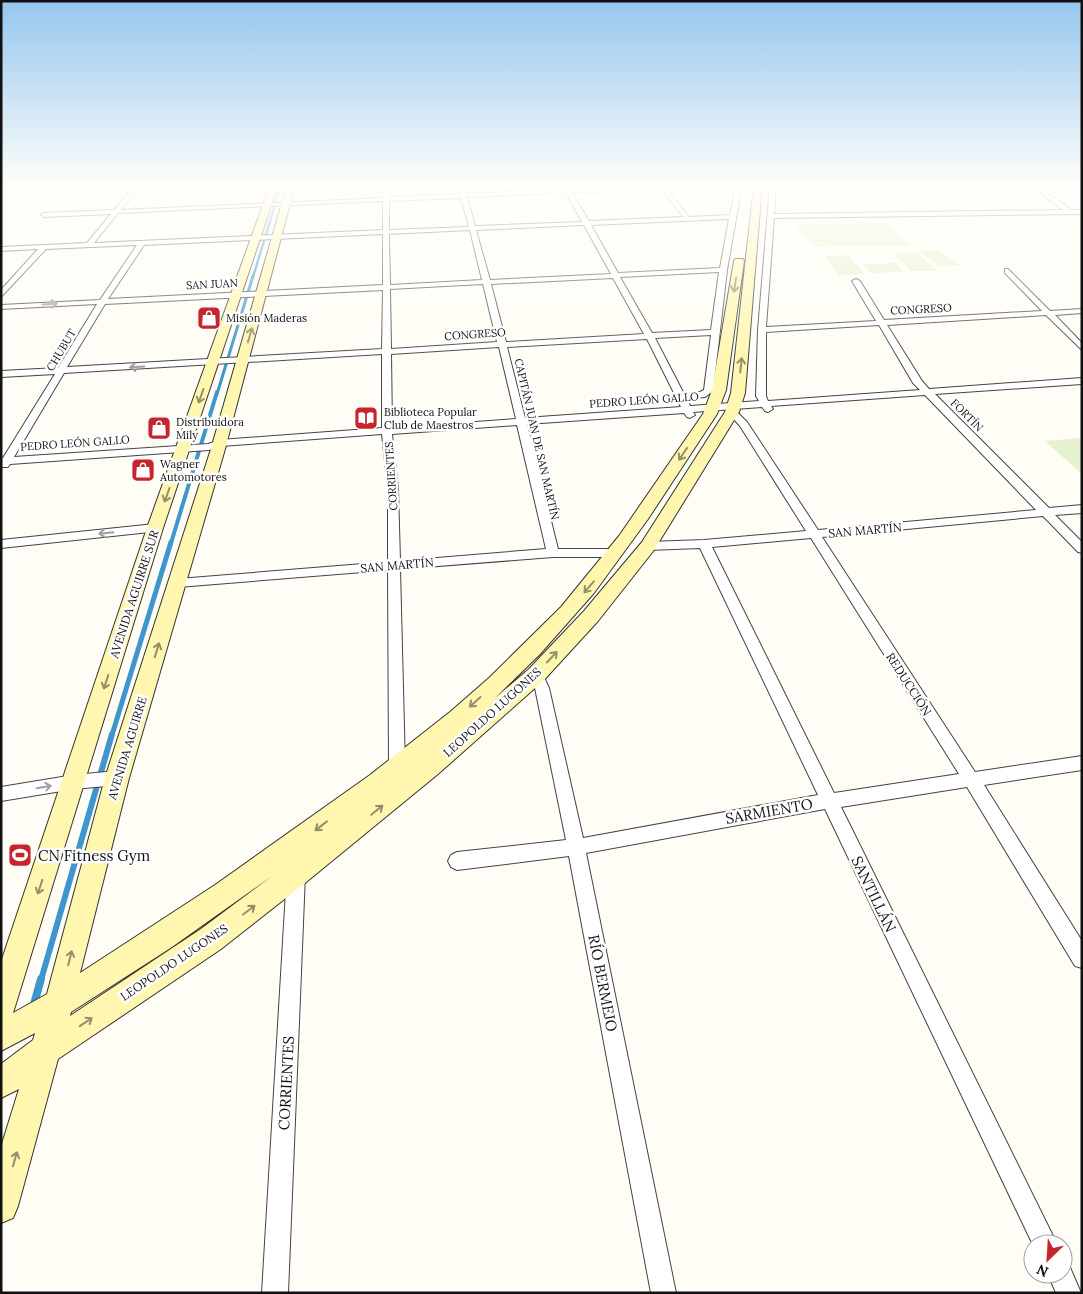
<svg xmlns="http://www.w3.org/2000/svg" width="1083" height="1294" font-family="Lora,serif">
<rect width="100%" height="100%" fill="#fffdf5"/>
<!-- pitch -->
<path fill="#e6f2cf" d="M885 223 911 245 815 247 795 225Z
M939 250 960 265 938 266 919 251Z
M917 252 937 271H911L893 253Z
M848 255 865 274 839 275 824 256Z
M896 263 904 272 871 273 863 264Z
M1082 438V474L1045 441Z"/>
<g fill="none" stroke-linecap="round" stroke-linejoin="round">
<!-- stream-far5 -->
<path stroke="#3f96cf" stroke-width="2.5" d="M253 277 281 185"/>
<!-- stream-far4 -->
<path stroke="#3f96cf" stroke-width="3" d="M217 394 253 276"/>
<!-- stream-far3 -->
<path stroke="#3f96cf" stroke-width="4" d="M171 543 217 392"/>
<!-- stream-far2 -->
<path stroke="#3f96cf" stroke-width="5" d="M112 735 171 542"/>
<!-- stream-far1 -->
<path stroke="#3f96cf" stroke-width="6" d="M41 980 112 734"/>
<!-- stream -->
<path stroke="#3f96cf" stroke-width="8" d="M34 1004 41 979"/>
<!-- street casing -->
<g stroke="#444" stroke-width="2">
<path id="street" d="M6 185H13L1 193V188Z
M135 185H141L121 210 383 198V185H389V197L461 194 458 185H464L466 194 565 189 562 185H568L570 189 703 185 666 188 689 217 730 215 736 185H742L727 270 713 391 705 397 687 399 690 406 759 401 756 396 758 330 770 185H776L774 214 1063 210 1030 185H1037L1071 210H1082V214L774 218 766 327 876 321 852 281 856 279 860 281 884 320 1042 311 1005 273V269H1008L1050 311 1082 309V313L1055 315 1082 343V350L1046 315 887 325 922 381 929 389 1082 378V384L935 394 1049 508 1082 505V513L1055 515 1082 542V553L1078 552 1043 516 822 537 975 772 1082 756V770L984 785 1082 941V968L1075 966 967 787 841 807 1057 1244 1033 1245 825 809 586 853 676 1293H651L569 856 457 870 451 867 448 861 451 855 457 852 566 840 535 688 529 675 531 671 536 669 541 671 549 688 583 838 818 795 700 548 648 550 642 546 648 542 704 540 806 531 740 426 727 412 729 410H735L747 422 818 530 1036 510 925 395 771 406 773 409 768 412 765 411 762 407 693 412 695 415 690 418 687 417 684 413 527 424 558 549H617L623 553 617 557H553L400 569 405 767 403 772 397 774 391 772 389 767 388 570 178 587 174 586 172 583 174 580 178 579 388 562V489L382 434 221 446 209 450 10 464 8 467H1V458H3L55 374 1 377V371L58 368 97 304 1 309V305L100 300 137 245 46 249 1 297V290L38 249 1 251V247L87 243 111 214 44 217 41 215 44 213 114 210ZM661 189 683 217 589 221 572 193ZM566 193 582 222 475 226 467 197ZM461 198 469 227 389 230V201ZM383 201V230L94 243 118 213ZM729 219 720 268 618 273 591 225ZM584 225 611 274 490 280 476 230ZM470 230 482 280 390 285 389 234ZM383 234V285L108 299 144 245ZM719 272 711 330 652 333 620 277ZM613 278 644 334 506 342 491 284ZM483 284 497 342 391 349 390 289ZM383 290 382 349 67 367 105 304ZM879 325 913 383 920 390 768 401 766 396V332ZM711 335 704 390 700 392 684 394 655 338ZM647 339 681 407 525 418 507 347ZM499 347 516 419 392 428 391 354ZM382 354V428L220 440 208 444 14 457 64 373ZM517 425 546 549 400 561 398 489 392 434ZM811 538 959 774 834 793 712 547Z
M155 524 159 525 161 528 159 531 1 548V540Z
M117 771 123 773 125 778 123 783 117 785 74 789 1 801V787L74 775Z
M296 865 302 868 305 874 288 1293H262L287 874 290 868Z
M1063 1263 1069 1265 1081 1293H1056L1048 1274H1063Z"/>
</g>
<!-- secondary casing -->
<g stroke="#333" stroke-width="2">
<path id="secondary" d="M270 185H278L163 528 13 1013 47 994 105 778 211 449 287 185H295L225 449 129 778 80 973 215 885 370 775 450 712 489 678 561 607 619 536 703 414 712 390 734 261 735 259H743L744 261 726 390 717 414 648 519 594 593 540 654 495 698 529 669 584 611 642 542 725 412 731 393 754 185H762L745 393 739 412 654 550 598 621 543 681 438 774 305 883 221 949 58 1059 18 1206 13 1218 1 1223V1147L19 1089 1 1098V1064L33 1040 35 1033 1 1051V962L147 528ZM272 876 201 929 70 1016 71 1012 172 947Z"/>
</g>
<!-- street -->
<use href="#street" fill="#fff" fill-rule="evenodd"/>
<!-- secondary -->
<use href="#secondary" fill="#fff6b0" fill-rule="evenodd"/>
</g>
<!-- one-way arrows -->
<defs><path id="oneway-shaft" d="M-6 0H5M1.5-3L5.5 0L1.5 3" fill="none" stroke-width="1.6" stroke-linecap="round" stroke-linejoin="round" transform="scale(1.25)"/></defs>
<g stroke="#948f68">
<use href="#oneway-shaft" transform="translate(735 285) rotate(99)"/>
<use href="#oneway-shaft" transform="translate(250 335) rotate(-74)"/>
<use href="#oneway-shaft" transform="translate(741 365) rotate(-84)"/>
<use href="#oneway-shaft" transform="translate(201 396) rotate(109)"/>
<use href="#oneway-shaft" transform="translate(683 454) rotate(124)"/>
<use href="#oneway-shaft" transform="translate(167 495) rotate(110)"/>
<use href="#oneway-shaft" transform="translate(589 587) rotate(131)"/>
<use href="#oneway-shaft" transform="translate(157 650) rotate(-73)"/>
<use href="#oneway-shaft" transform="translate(552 657) rotate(-47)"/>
<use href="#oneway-shaft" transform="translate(106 682) rotate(108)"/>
<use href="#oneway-shaft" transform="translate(475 702) rotate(138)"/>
<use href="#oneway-shaft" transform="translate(377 810) rotate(-39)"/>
<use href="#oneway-shaft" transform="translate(321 826) rotate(142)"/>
<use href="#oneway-shaft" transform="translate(40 887) rotate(108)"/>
<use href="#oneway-shaft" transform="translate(249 910) rotate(-37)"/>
<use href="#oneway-shaft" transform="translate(70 958) rotate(-76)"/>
<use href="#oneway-shaft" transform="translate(86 1022) rotate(-34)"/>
<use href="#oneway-shaft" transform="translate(15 1159) rotate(-74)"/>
</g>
<g stroke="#a0a0a0">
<use href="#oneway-shaft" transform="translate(50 304) rotate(-3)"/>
<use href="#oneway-shaft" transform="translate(137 367) rotate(177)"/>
<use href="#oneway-shaft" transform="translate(106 533) rotate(174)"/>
<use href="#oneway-shaft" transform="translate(44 787) rotate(-9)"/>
</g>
<!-- sky -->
<linearGradient id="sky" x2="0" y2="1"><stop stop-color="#95c6ee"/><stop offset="0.51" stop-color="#fffefa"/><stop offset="1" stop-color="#fffefa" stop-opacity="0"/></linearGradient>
<rect width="1083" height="366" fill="url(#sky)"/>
<!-- icons -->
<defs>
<g id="shop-square" transform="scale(1.25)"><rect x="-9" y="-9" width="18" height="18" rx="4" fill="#c4262e" stroke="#fff"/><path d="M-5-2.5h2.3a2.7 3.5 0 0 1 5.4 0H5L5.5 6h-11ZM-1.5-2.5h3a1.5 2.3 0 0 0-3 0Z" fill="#fff"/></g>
<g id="library-square" transform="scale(1.25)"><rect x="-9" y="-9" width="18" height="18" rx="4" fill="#c4262e" stroke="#fff"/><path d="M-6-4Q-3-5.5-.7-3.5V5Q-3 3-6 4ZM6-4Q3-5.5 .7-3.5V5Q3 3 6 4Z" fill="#fff"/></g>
<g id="stadium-square" transform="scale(1.25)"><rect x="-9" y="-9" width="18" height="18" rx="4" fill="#c4262e" stroke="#fff"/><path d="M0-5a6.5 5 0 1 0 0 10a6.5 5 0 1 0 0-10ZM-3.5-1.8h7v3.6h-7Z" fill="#fff"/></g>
</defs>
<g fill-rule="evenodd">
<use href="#shop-square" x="209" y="318"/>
<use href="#library-square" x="366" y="418"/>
<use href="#shop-square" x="159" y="428"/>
<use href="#shop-square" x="143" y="470"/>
<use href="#stadium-square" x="20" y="855"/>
</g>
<g text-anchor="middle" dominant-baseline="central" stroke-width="5" stroke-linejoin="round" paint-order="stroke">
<!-- far-street labels -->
<g font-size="11" fill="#111" stroke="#fff">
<text transform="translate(212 284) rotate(-3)">SAN JUAN</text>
<text transform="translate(921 309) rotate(-3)">CONGRESO</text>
<text transform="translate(475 334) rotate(-4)">CONGRESO</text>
<text transform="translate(61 350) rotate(-59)">CHUBUT</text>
<text transform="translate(644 400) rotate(-4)">PEDRO LEÓN GALLO</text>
<text transform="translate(967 415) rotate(45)">FORTÍN</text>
<text transform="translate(537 439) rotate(77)">CAPITÁN JUAN DE SAN MARTÍN</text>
<text transform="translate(75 443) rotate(-4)">PEDRO LEÓN GALLO</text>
<text transform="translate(391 476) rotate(-94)">CORRIENTES</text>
</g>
<!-- far-poi labels -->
<g font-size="11" fill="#111" stroke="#fff" text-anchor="start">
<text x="226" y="318">Misión Maderas</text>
<text x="384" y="412">Biblioteca Popular<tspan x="384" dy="13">Club de Maestros</tspan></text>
<text x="176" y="422">Distribuidora<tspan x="176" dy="13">Mily</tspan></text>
<text x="160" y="464">Wagner<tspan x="160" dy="13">Automotores</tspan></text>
</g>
<!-- street labels -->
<g font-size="12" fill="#111" stroke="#fff">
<text transform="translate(865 530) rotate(-5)">SAN MARTÍN</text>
<text transform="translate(397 565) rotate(-5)">SAN MARTÍN</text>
<text transform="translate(134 594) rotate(-72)">AVENIDA AGUIRRE SUR</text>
<text transform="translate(909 684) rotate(57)">REDUCCIÓN</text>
<text transform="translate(492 712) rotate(-42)">LEOPOLDO LUGONES</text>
<text transform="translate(127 748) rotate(-73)">AVENIDA AGUIRRE</text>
<text transform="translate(174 962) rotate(-34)">LEOPOLDO LUGONES</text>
</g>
<!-- near-street labels -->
<g font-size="15" fill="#111" stroke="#fff">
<text transform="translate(769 811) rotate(-10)">SARMIENTO</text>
<text transform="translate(874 894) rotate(64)">SANTILLÁN</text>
<text transform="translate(603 983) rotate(79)">RÍO BERMEJO</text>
<text transform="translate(286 1083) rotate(-87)">CORRIENTES</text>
</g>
<!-- near-poi labels -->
<g font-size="15" fill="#111" stroke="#fff" text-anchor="start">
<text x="38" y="855">CN Fitness Gym</text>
</g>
</g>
<!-- border -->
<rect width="1083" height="1294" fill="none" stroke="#111111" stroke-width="5"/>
<!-- north arrow -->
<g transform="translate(1048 1259) rotate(205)"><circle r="24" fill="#ffffff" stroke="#a0a0a0"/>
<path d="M0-4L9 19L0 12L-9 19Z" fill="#c4262e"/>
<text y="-8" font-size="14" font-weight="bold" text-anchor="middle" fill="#111111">N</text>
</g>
</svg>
